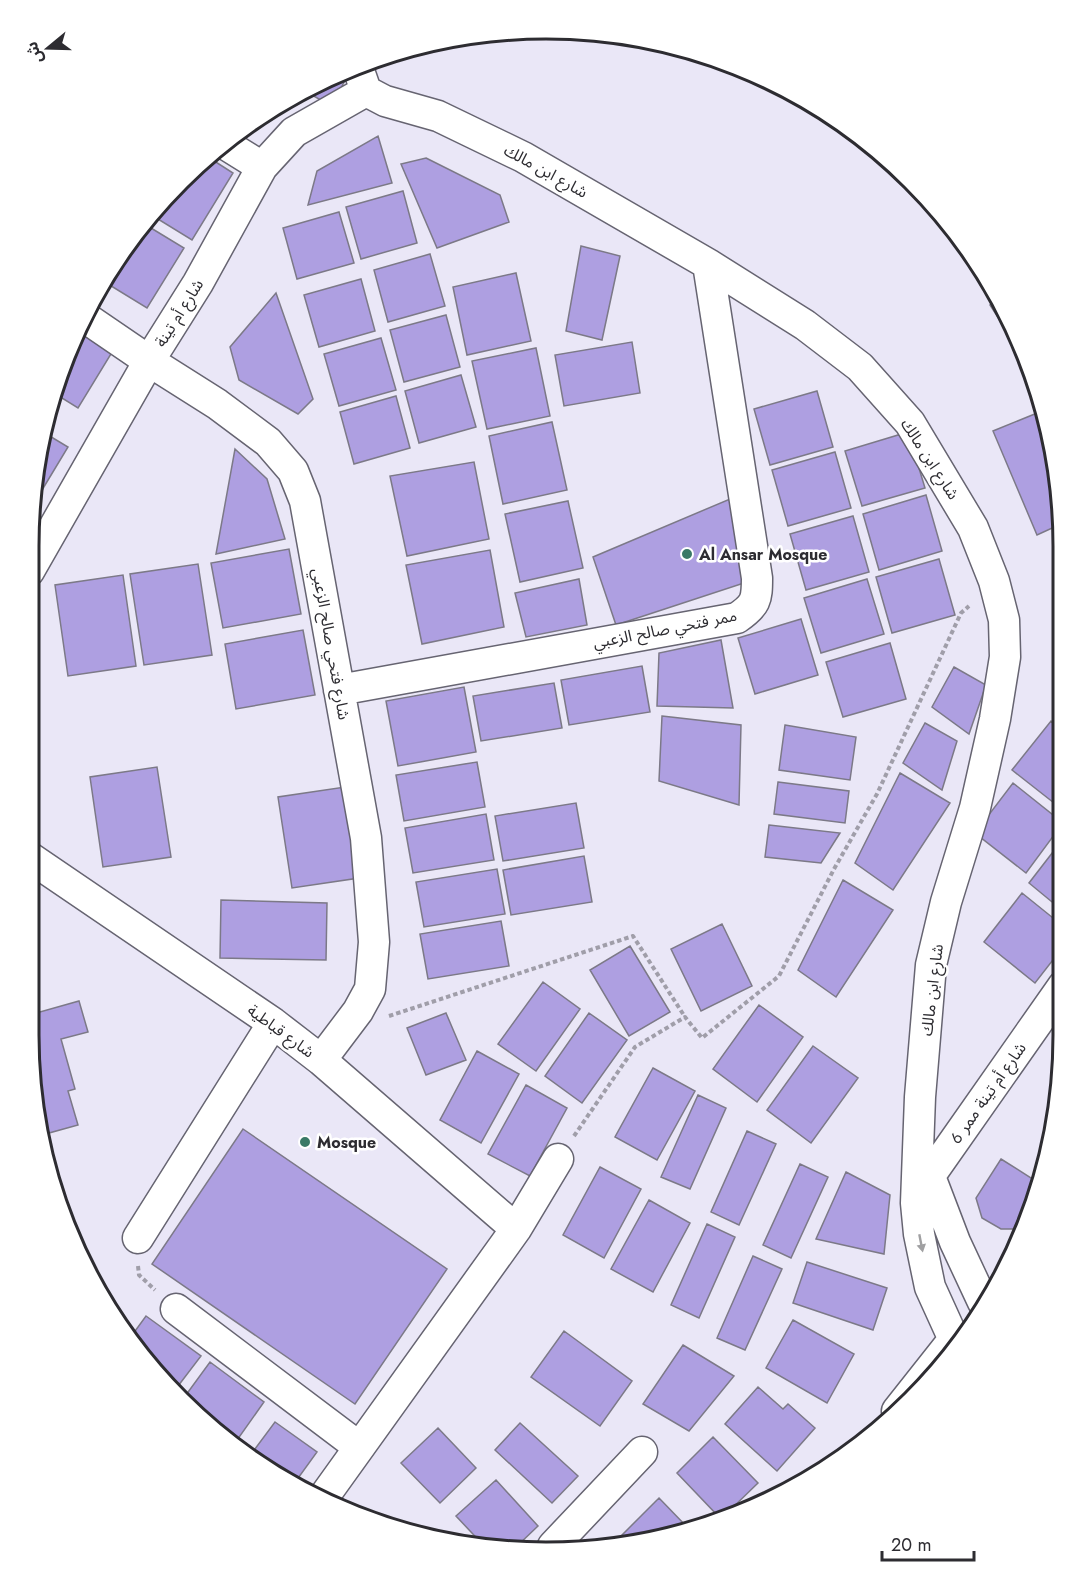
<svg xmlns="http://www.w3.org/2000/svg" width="1092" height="1581" font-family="Jost,'Noto Sans Arabic',sans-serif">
<rect width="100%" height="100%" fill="#eae7f7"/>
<!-- building -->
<path fill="#ae9fe1" stroke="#7c7987" stroke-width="1.5" d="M353 66 331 106 305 91 348 68Z
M378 136 392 183 308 205 317 171Z
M208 157 233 173 192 240 153 216 180 180Z
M426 158 500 195 509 222 437 248 401 164Z
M403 191 417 243 361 259 346 207Z
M339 212 354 263 297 279 283 228Z
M146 225 184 248 147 308 103 281Z
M581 246 620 256 602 340 566 331Z
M430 254 445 306 388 322 374 270Z
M516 273 531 341 467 355 453 287Z
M361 279 375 331 319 347 304 295Z
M276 293 313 399 298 414 239 380 230 347Z
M998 300 1010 317 1023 356 990 305Z
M446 315 460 367 404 382 390 330Z
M82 329 114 349 78 408 57 395Z
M381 338 396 390 339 406 324 354Z
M632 342 640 393 564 406 555 355Z
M536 348 550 416 487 429 472 361Z
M461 375 476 427 419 443 405 391Z
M817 391 833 447 770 465 754 409Z
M396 396 410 448 354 464 340 412Z
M1042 411 1054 445 1061 524 1037 535 993 431Z
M552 422 567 490 503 504 489 436Z
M43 432 68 447 33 505 38 445Z
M908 432 925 488 862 506 845 451Z
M235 449 267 479 285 539 216 554Z
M835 452 851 508 788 526 772 470Z
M474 462 489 539 407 556 390 476Z
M926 495 942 551 879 570 863 514Z
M730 499 744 583 616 625 593 557Z
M568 501 583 568 520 582 505 514Z
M853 516 869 572 806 590 790 534Z
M1058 546H1063V593Z
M289 549 301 614 223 628 211 563Z
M490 550 504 627 422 644 406 565Z
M939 559 955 615 892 633 876 577Z
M198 564 212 655 144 665 130 574Z
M123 575 136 666 68 676 55 585Z
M579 579 587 625 526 637 515 593Z
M867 579 884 634 821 653 804 598Z
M801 619 818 675 755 694 738 638Z
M303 630 315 695 236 709 225 644Z
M721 640 733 708 657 706 659 653Z
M890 643 906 699 843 717 826 662Z
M642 666 650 712 569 725 561 680Z
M954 667 986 685 969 734 932 707Z
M554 683 562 728 481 741 473 696Z
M464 687 476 752 398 766 386 701Z
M662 716 741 725 739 805 659 781Z
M1051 721 1063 731V810L1012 770Z
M925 723 957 741 942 790 903 763Z
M785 725 856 737 850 780 779 770Z
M477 762 485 807 404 821 396 775Z
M157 767 171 857 103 867 90 777Z
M900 773 950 803 893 890 855 863Z
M778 782 849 791 845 823 774 814Z
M1013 783 1063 823 1026 873 975 833Z
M345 787 359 878 292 888 278 797Z
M576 803 584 848 503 861 495 816Z
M486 814 494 860 413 873 405 828Z
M769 825 840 833 821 863 765 857Z
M1063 839V911L1029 883Z
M584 856 592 902 511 915 503 870Z
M497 869 505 914 424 927 416 882Z
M843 880 893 910 836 997 798 970Z
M1022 893 1063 926V947L1035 983 984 942Z
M221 900 327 903 326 960 220 958Z
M501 921 509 966 428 979 420 934Z
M722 924 752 986 701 1011 671 949Z
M630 946 670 1012 629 1036 590 970Z
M543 982 580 1009 536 1071 498 1044Z
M79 1001 88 1032 61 1039 75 1089 68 1091 78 1125 49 1133 35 1085 28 1035 29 1015Z
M759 1005 803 1037 757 1102 713 1069Z
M446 1013 466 1060 426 1075 407 1028Z
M589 1013 627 1040 582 1103 545 1076Z
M813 1046 858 1078 811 1143 767 1110Z
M477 1051 519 1074 481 1143 440 1120Z
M653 1068 695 1091 657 1160 615 1137Z
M526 1085 567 1108 530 1176 488 1154Z
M698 1095 726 1108 690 1189 661 1177Z
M243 1129 447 1269 355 1404 152 1264Z
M747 1131 776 1144 739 1225 711 1212Z
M1001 1159 1039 1183 1026 1227 1022 1229H1001L982 1218 976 1198Z
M800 1164 828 1177 791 1258 763 1245Z
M600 1167 641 1189 604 1258 563 1235Z
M846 1172 890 1195 884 1254 816 1239Z
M649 1200 690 1223 653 1292 611 1269Z
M707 1224 735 1237 699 1318 671 1305Z
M753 1256 782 1269 745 1350 717 1338Z
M807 1262 887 1288 873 1330 793 1303Z
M146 1316 201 1356 175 1390 130 1338Z
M793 1320 854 1354 827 1403 766 1368Z
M564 1331 632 1381 600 1426 531 1377Z
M683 1345 734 1376 689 1431 643 1404Z
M210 1362 264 1402 235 1443 198 1417 183 1399Z
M758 1387 783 1409 788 1404 815 1428 777 1471 725 1424Z
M275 1422 317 1452 296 1481 252 1453Z
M520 1423 578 1476 552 1503 495 1450Z
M438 1428 476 1468 440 1503 401 1463Z
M713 1437 758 1483 724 1516 720 1518 677 1473Z
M496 1480 538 1526 516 1547 486 1548 456 1516Z
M659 1498 688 1528 647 1543H630L622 1535Z"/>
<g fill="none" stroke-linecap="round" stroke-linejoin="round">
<!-- minor casing -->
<g stroke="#666471" stroke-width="33">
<path id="minor" d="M357 65 366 91 385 101 438 116 523 157 708 264 805 325 860 367 910 423 973 528 994 581 1004 620 1005 657 995 719 975 808 946 902 931 965 920 1097 916 1203 919 1234 930 1287 950 1331
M225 144 262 167
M86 318 149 361 217 404 268 442 293 471 305 501 366 838 374 942 370 989 358 1011 321 1060
M29 571 149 361 198 283 262 167 294 132 366 91
M339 690 737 618C756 605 757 600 757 578L708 264
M29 857 273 1023 321 1060 516 1229
M926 1166 955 1242 983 1302
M919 1196 929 1177 1063 986
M138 1238 273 1023
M176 1309 359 1447
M897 1411 950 1344
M323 1498 516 1229 558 1159
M553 1546 642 1452"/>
</g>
<!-- path -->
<path stroke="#a09ea9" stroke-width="4" stroke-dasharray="4.5 3" stroke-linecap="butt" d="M389 1016 633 936 685 1017
M574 1136 635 1047 685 1017 702 1038 779 976 834 869 877 794 961 613 969 606
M138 1266 139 1275 155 1290"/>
<!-- minor -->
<use href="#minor" stroke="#fff" stroke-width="30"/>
</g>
<!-- one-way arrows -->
<defs><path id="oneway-solid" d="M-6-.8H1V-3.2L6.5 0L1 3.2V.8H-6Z" transform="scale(1.5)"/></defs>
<use fill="#a0a0a2" href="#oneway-solid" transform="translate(921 1243) rotate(79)"/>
<!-- markers -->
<g fill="#3a7966" stroke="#fff" stroke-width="2">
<circle cx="687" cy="554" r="6"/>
<circle cx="305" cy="1142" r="6"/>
</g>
<g text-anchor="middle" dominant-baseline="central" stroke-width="5" stroke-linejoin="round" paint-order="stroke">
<!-- street labels -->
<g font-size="16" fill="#2d2c31" stroke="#fff">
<text transform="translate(546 171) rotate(29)">شارع ابن مالك</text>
<text transform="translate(179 313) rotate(-58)">شارع أم تينة</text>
<text transform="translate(930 459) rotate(57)">شارع ابن مالك</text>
<text transform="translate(665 629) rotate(-11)">ممر فتحي صالح الزعبي</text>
<text transform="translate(331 644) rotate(80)">شارع فتحي صالح الزعبي</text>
<text transform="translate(932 990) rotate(-83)">شارع ابن مالك</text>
<text transform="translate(281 1031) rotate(36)">شارع قباطية</text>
<text transform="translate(988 1093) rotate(-55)">شارع أم تينة ممر 6</text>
</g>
<!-- poi labels -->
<g font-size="16" font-weight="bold" fill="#2d2c31" stroke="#fff" text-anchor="start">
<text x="699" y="554">Al Ansar Mosque</text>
<text x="317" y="1142">Mosque</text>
</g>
</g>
<!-- crop -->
<path d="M0 0H1092V1581H0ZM546 39H546A507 507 0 0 1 1053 546V1035A507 507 0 0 1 546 1542H546A507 507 0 0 1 39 1035V546A507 507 0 0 1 546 39Z" fill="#fff" fill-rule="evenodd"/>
<path fill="none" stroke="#2d2c31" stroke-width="3" d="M546 39H546A507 507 0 0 1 1053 546V1035A507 507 0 0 1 546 1542H546A507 507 0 0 1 39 1035V546A507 507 0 0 1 546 39Z"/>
<!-- north arrow -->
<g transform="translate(48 48) rotate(251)" stroke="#ffffff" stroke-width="4.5" paint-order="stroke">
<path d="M0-4.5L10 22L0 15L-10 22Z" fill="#2d2c31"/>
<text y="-9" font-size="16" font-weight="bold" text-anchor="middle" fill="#2d2c31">ش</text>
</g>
<!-- scale -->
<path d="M882 1551v9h92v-9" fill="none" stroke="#2d2c31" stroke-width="3"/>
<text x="891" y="1551" font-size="18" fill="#2d2c31" stroke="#ffffff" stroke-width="4.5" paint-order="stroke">20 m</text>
</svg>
